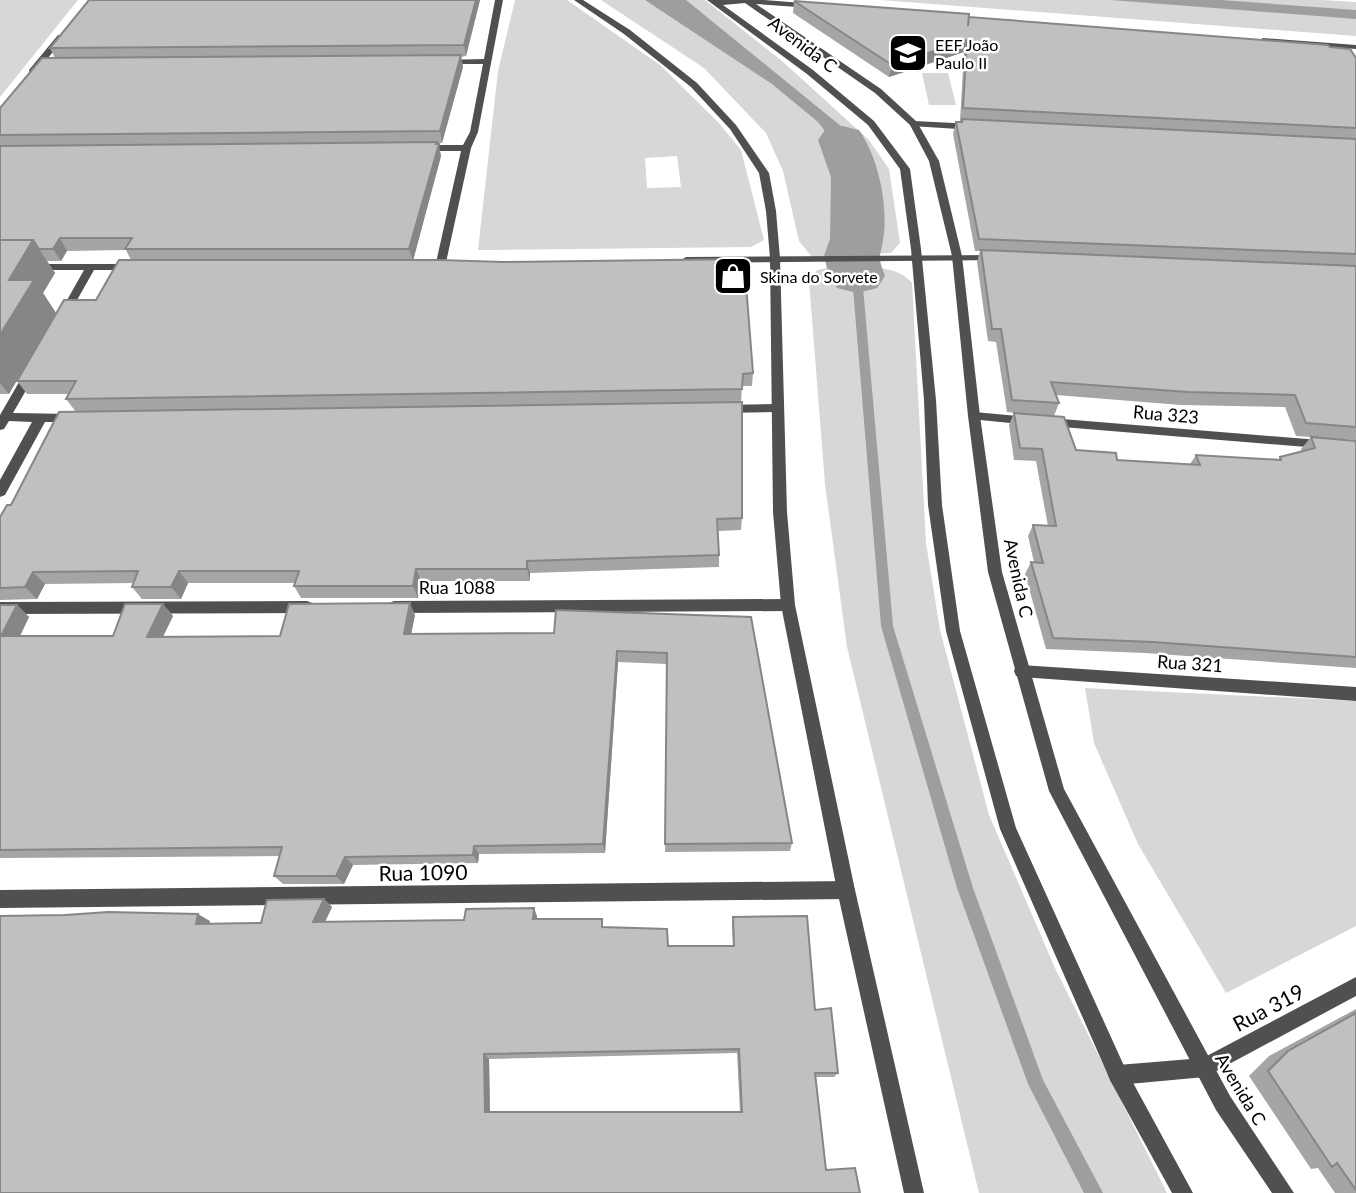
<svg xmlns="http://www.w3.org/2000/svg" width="1356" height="1193" font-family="Lato,sans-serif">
<rect width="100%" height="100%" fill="#fff"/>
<!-- green -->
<path fill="#d7d7d7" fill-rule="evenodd" d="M0 0H78L0 97Z
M515 0H567L660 65 718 122 741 150 764 240 751 247 478 250 498 71ZM677 156 681 187 647 188 645 158Z
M601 0H705L782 61 869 140 889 169 900 243 891 253 812 257 799 241 783 171 766 133 704 68Z
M880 0H1323L1356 2V36Z
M922 73H948L956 105H929Z
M832 267C858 268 895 262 912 283L926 543 940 630 989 815 1055 968 1167 1193H979L847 647 825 484 809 281 817 270Z
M1085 688 1356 701V926L1226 993 1138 844 1094 743Z"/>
<!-- water -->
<path fill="#9e9e9e" d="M645 0H686L842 127 858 154 865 203 866 241 848 238 844 173 834 143 818 122 772 84Z
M1111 0H1221L1356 10V19Z"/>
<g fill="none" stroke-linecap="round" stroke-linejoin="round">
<!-- stream -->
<path fill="#9e9e9e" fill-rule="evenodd" d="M857 273 862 276 893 626 973 888 1043 1080 1103 1193H1084L1028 1084 957 888 881 626 852 276Z"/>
<!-- river -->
<path fill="#9e9e9e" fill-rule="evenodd" d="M842 126 859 130C878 157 889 206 883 240 880 260 877 254 885 276L877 288 857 293 837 288 829 276 824 256 830 239 831 177 818 140 825 130Z"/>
<!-- minor -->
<path fill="#505050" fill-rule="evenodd" d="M495 0H503L478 132 471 148 445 267 440 270 435 267 461 151H422L417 148 422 145H463L470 132 483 64H443L439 62 443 60 484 59Z
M58 35 65 37 35 74H29V70Z
M914 121 974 124 978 127 974 130 911 126 910 124Z
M998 255 1002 256V260L686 263 681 260 686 257Z
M0 264H134L139 267 134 270H94L68 316 63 320 58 316 84 270H0Z
M30 369 36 373 13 413 73 414 79 418 73 422H45L5 495 0 497V480L32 422 9 421 4 429 0 430V415L26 370Z
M777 404 783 408 777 412 723 413 717 409 723 405Z
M974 412 1030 417 1036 421 1030 425 970 419 968 416Z
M1050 418 1356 443V451L1050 426 1044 422Z
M788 599 793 601 795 605 793 609 788 611 394 613 389 611 387 607 389 603 394 601Z
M307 601 312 603 314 607 312 611 307 613 0 614V602Z
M1021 665 1356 687V701L1021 677 1016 676 1014 671 1016 666Z
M846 881 852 884 855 890 852 896 846 899 0 908V890Z
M1356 977V996L1205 1077 1118 1085 1111 1082 1108 1075 1111 1068 1118 1065 1203 1058Z"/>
<!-- tertiary -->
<path fill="#505050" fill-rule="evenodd" d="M574 0H583L630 30 697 83 736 125 769 173 776 211 780 258 787 512 795 605 855 890 924 1193H904L837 890 781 605 773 512 770 258 766 211 759 173 730 129 691 87 624 34Z
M707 0H764L815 4V8H812L756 4 881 89 917 122 939 161 962 256 980 416 1002 572 1064 789 1230 1096 1294 1193H1272L1216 1110 1049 791 988 572 968 416 952 256 929 161 910 125 875 93 745 3 723 5 813 70 874 121 910 169 921 249 936 400 942 505 960 631 1016 828 1125 1068 1193 1193H1172L1111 1082 1000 829 946 631 928 505 924 400 911 249 900 169 868 125 807 74Z
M1262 38 1356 45V49L1265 42H1262Z"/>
</g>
<!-- wall -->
<path fill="#a5a5a5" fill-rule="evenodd" d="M89 0H480L466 56 461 57 463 67 442 143H437L441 156 413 260 753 373 752 386H742L741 402 76 412 66 399 69 394H27L17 381 96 300 131 260 126 250 67 251 61 261H47L55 273 43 293 56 313 9 394H0V108L55 58 50 48Z
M794 1 969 18 1330 47 1356 58V440L1296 436 1285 407 1181 405 1056 395 1059 403 1054 416 1007 412 996 342 988 341 977 262 980 251H975L953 134 956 122H961L962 121H960L964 52 889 77 793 13Z
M1014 413 1076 450 1117 460 1190 464 1196 455 1278 460 1280 457 1302 451 1301 449 1311 437 1356 441V668L1145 653 1046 649 1025 574 1031 562H1034L1028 536 1033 525 1048 526 1036 461 1014 460 1009 425Z
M0 517 742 518 741 530 718 531 719 555V567L530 573V581H421L418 598H301L294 586 295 583H188L181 599H142L132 587 134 583 45 584 37 599 0 600Z
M163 604 173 616 163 637 280 636 415 615 411 633H554L751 617 792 843 790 851 665 852 667 664 618 662 605 853 479 854 478 863 353 865 344 884H283L274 876 280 856 0 858V605H17L29 617 20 636H113Z
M324 899 332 907 325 922 464 920 537 916V919L604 927 668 946H733L732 924 733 917 815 1010 838 1073 834 1077H816L826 1170 0 1193 210 921 209 924 261 923ZM737 1053 740 1112H490L489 1059Z
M1356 1009V1193H1335L1318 1168 1311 1169 1249 1076 1269 1056Z"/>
<!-- shaded-wall -->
<path fill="#868686" d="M476 0H480L466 56 464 45Z
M967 40 964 52 889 77 892 65Z
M461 55 463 67 442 143 440 131Z
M437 142 438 148 439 144 441 156 413 261 409 249Z
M60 238 67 251 61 261 53 249Z
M33 240 55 273 43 293 56 313 9 394 0 383V335L9 280Z
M527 561 530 573V581L527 569Z
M416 569 421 581 418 598 413 586Z
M179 571 188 583 181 599 171 587Z
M33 572 45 584 37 599 25 587Z
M410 603 415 615 409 645 404 634Z
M163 604 173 616 157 648 147 637Z
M17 605 29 617 14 648 1 636Z
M617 651 618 662 605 853 603 844Z
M474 846 479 854 478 863 473 855Z
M345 857 353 865 344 884 336 876Z
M324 899 332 907 321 930 313 922Z
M534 908 537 916V927L533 919Z
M198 914 210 921 207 931 196 924Z
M484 1054 489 1059 490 1116 485 1112Z"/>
<!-- building -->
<path fill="#c0c0c0" stroke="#868686" stroke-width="2" fill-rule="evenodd" d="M89 0H476L464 45 50 48Z
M794 1 969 14 968 26 969 17 1328 45 1330 47 1350 49 1356 58V128L963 108 967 40 892 65Z
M461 55 440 131 0 135V108L42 58Z
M962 119 1356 139V254L979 239 956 122H962Z
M437 142 436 144H439L409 249H125L132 238H60L53 249H39L33 240H0V146Z
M0 240H33L9 280H34L0 335Z
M981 250 1356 266V427L1306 423 1295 395 1188 392 1051 382 1059 403 1012 400 1001 329H992Z
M744 259 753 373 743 374 742 389 66 399 76 381H17L64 300H96L119 260H440L503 262Z
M742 402V518L717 519 719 555 527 561V569H416L413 586H294L299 571H179L171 587H132L138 571 33 572 25 587 0 588V517L7 505H11L59 412Z
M1014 413 1064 417 1076 450 1116 453 1117 460 1200 465 1196 455 1281 460 1280 457 1315 448 1311 437 1356 441V657L1153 642 1053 638 1031 562 1043 563 1033 525 1056 526 1042 449 1020 448Z
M410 603 404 634 554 633 556 610 751 617 792 843 665 844 667 653 617 651 603 844 474 846 473 855 345 857 336 876H274L282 847 0 850V605H17L1 636H113L125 604H163L147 637 280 636 289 604Z
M324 899 313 922 464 920 466 909 534 908 533 919H602V927L667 929 668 946H734L733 917 807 916 815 1010 831 1008 838 1073H815L826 1170 855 1168 860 1193H0V916L65 915 108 912 198 914 196 924 261 923 267 900ZM739 1049 742 1112H485L484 1054Z
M1356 1013V1190L1337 1163 1332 1167 1268 1071 1288 1051Z"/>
<!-- icons -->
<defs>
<g id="school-square" transform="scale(2.0125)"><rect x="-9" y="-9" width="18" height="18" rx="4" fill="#000" stroke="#fff"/><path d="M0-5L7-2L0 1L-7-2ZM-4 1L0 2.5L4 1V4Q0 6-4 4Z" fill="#fff"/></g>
<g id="shop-square" transform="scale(2.0125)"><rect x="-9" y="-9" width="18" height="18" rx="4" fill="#000" stroke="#fff"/><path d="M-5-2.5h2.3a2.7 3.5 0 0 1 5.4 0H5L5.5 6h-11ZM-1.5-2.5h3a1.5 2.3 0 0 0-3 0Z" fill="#fff"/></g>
</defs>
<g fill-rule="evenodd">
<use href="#school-square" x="908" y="53"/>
<use href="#shop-square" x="733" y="276"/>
</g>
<g text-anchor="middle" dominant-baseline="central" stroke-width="5" stroke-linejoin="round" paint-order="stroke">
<!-- far-poi labels -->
<g font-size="16" fill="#000" stroke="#fff" text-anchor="start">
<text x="935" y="44">EEF João<tspan x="935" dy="18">Paulo II</tspan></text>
<text x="760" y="276">Skina do Sorvete</text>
</g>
<!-- street labels -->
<g font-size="18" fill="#000" stroke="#fff">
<text transform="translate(803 44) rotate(37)">Avenida C</text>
<text transform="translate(1166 414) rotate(5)">Rua 323</text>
<text transform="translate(1019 578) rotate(78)">Avenida C</text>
<text x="457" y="587">Rua 1088</text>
<text transform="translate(1190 663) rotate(4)">Rua 321</text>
<text transform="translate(1241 1089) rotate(59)">Avenida C</text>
</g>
<!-- near-street labels -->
<g font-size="21" fill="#000" stroke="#fff">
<text transform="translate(423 872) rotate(-1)">Rua 1090</text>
<text transform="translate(1268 1007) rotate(-28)">Rua 319</text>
</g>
</g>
</svg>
